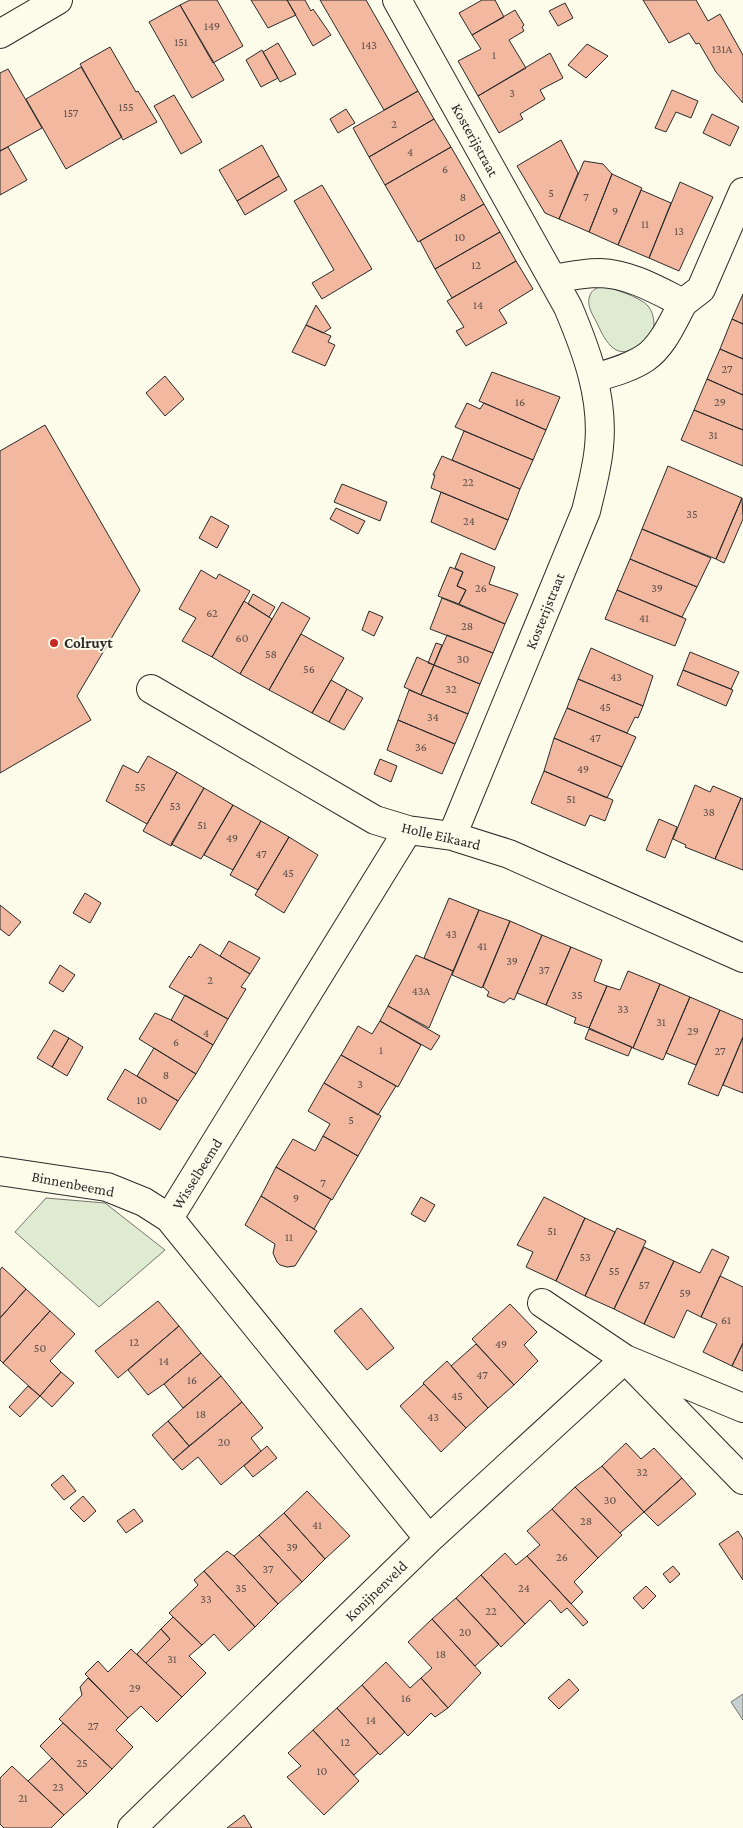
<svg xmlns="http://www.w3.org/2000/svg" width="743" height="1828" font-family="'Crimson Pro',serif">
<rect width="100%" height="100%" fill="#fdfbea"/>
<!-- green -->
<path fill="#deebd1" stroke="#74746e" d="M601 286C613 288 640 297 648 306 655 314 656 330 650 338 647 342 641 345 637 347 614 362 604 338 596 321 592 314 586 304 590 295 592 290 597 288 601 286Z
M46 1198 105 1203 165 1250 99 1307 15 1232Z"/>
<!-- water -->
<path fill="#c7d0d0" stroke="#74746e" d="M743 1694V1720L731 1702Z"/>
<!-- building -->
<path fill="#f2b8a0" stroke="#2b2b2b" d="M190 0H217L243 46 213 63 180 5Z
M251 0H287L296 15 268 28Z
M287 0H305L311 11 313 9 331 35 313 46Z
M320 0H366L418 91 384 110Z
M482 0H495L504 17 472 35 459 13Z
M643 0H696L708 21 720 14 743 55V103L716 72 699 43 696 44 689 33 669 43Z
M565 3 573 18 558 26 549 11Z
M180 5 224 80 192 98 149 22Z
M515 10 524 25 522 27 524 31 509 40 526 68 478 96 458 61 481 49 472 35Z
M278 43 296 74 280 82 263 52Z
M587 44 608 56 586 78 568 65Z
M110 47 136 92 138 91 157 122 123 140 80 64Z
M262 50 278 78 261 87 246 60Z
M550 53 563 78 540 90 545 99 520 114 523 119 499 133 478 96Z
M81 67 122 137 66 169 26 99Z
M8 69 42 128 0 151V73Z
M672 90 698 101 691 118 676 112 666 132 655 128Z
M418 91 434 119 369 157 353 128Z
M174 95 202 142 181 154 154 106Z
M346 109 355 123 338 133 330 119Z
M712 114 739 127 730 146 703 133Z
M434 119 451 147 385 185 369 157Z
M561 140 578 173 559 219 545 213 517 166Z
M262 145 279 176 237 201 219 170Z
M8 147 27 180 0 195V151Z
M451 147 484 204 418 242 385 185Z
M584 161 603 164 612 174 589 232 559 219Z
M612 174 642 188 618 245 589 232Z
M279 176 287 190 245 215 237 201Z
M680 182 713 197 679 271 649 258Z
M322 185 372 269 322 299 312 283 334 270 294 201Z
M641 190 671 203 649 258 618 245Z
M484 204 500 232 435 269 420 241Z
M500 232 516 261 452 298 435 269Z
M516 261 533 289 499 310 507 323 466 346 456 331 464 327 447 301Z
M743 294V324L732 319Z
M316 305 331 328 323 333 306 325Z
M732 319 743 324V359L720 349Z
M306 325 331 336 328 342 335 345 325 366 292 352Z
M720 349 743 359V395L707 379Z
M492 372 560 397 546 430 479 401Z
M165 376 184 399 165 416 146 393Z
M707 379 743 395V430L694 410Z
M467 403 480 409 484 403 546 430 533 460 455 427Z
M694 410 743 430V466L681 440Z
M45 425 140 590 77 696 91 720 0 773V451Z
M464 431 533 460 520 489 452 460Z
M442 456 520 489 508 520 431 488 435 475H433Z
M668 466 742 498 716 559 642 529Z
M342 484 387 502 380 521 334 502Z
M441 492 508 520 495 550 431 522Z
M742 498 743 519 724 563 716 559Z
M336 508 365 521 358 534 330 519Z
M211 516 229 526 217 548 199 538Z
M642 529 711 558 697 587 630 559Z
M461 553 495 567 489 584 518 594 505 624 459 604 466 590 457 586 463 572 455 568Z
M630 559 697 587 682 617 617 590Z
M450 567 463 572 457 586 466 590 459 604 438 596Z
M201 570 216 579 219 574 250 591 212 657 182 641 196 618 179 609Z
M617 590 686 619 675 646 605 619Z
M253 594 275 607 269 617 248 604Z
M442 598 505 624 493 653 430 629Z
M244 601 272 619 240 674 212 657Z
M282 602 310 618 269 690 240 674Z
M369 611 383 617 374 636 362 630Z
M301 634 344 658 312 713 269 690Z
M447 635 493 653 480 684 434 665Z
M436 643 442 645 434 665 428 663Z
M591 648 653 676 643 706 578 679Z
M690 652 739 672 731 689 683 670Z
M417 657 434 665 421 695 404 687Z
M434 665 480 684 468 714 421 695Z
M683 670 733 690 726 706 677 685Z
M578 679 643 706 638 718 635 717 627 733 567 708Z
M331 680 347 689 329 722 312 713Z
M347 689 363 698 344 730 329 722Z
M409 690 468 714 455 744 398 720Z
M567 708 636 737 622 767 554 738Z
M398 720 455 744 442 774 387 750Z
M554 738 622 767 607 798 544 771Z
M148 756 177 772 147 824 106 801 123 765 138 773Z
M380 759 397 766 391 782 374 774Z
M544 771 613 800 605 821 590 815 585 826 531 803Z
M177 772 204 788 171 846 143 831Z
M695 785 710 792 713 786 741 798 715 859 685 847 686 845 673 839Z
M204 788 233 805 201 859 171 844Z
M741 798 743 799V870L715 859Z
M233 805 261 821 233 870 204 855Z
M659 819 677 827 665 858 646 850Z
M261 821 289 837 258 890 230 875Z
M289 837 318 855 284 913 255 895Z
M85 893 101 903 90 923 73 913Z
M449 898 479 910 453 971 424 958Z
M0 905 21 922 9 936 0 929Z
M479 910 510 921 482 988 452 975Z
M510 921 542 935 514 1000 510 998 504 1003 487 996 489 992 483 987Z
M542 935 571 947 546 1005 517 993Z
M229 941 260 958 250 974 220 956Z
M200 944 250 974 241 987 246 989 228 1019 169 987 189 956 191 958Z
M571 947 602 960 594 981 607 986 589 1028 574 1023 576 1018 546 1005Z
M416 955 453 971 429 1028 388 1006Z
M60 965 75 975 63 992 49 983Z
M628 971 660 984 633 1048 589 1028 607 986 620 990Z
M660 984 690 997 663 1060 633 1048Z
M185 995 228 1019 213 1045 171 1020Z
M690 997 720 1010 696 1065 666 1053Z
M388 1006 440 1036 431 1050 380 1021Z
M720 1010 743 1020V1037L718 1096 688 1084Z
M155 1013 171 1020 213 1045 196 1074 139 1039Z
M380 1021 421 1045 398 1087 341 1055 358 1026 372 1034Z
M589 1029 632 1047 628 1056 585 1039Z
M54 1030 69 1038 52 1067 37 1058Z
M743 1037V1093L723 1085Z
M69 1038 83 1047 67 1076 52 1067Z
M154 1048 196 1074 178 1101 137 1076Z
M341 1055 396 1086 378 1115 324 1083Z
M125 1069 178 1101 160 1130 107 1099Z
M324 1083 381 1116 358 1156 323 1136 330 1124 308 1111Z
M323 1136 358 1156 332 1200 276 1167 293 1139 315 1151Z
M276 1167 331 1199 314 1229 261 1196Z
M261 1196 317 1231 295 1266 287 1267 280 1265 277 1262 273 1253 275 1244 245 1225Z
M421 1197 435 1205 425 1222 411 1214Z
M544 1197 585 1218 556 1281 526 1267 533 1252 517 1245Z
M585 1218 615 1232 585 1296 556 1281Z
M617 1228 646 1241 614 1309 585 1296Z
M644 1247 674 1261 644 1324 614 1309Z
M712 1249 729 1257 701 1317 687 1310 674 1338 644 1324 674 1261 700 1273Z
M2 1267 26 1289 0 1318V1270Z
M720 1276 743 1287V1343L732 1366 703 1352 717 1324 701 1317Z
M26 1289 50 1311 3 1363 0 1360V1318Z
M158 1301 179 1326 118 1378 95 1351Z
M510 1304 537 1332 524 1345 538 1361 514 1385 472 1339Z
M361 1308 394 1348 367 1370 334 1331Z
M50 1311 75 1334 50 1361 61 1372 40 1396 3 1363Z
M179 1326 201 1353 164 1384 148 1395 128 1370Z
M743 1343V1371L732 1366Z
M476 1344 514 1385 488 1408 451 1366Z
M201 1353 221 1376 183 1408 164 1384Z
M447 1361 488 1408 466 1428 423 1383Z
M61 1372 74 1383 52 1407 40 1396Z
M221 1376 242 1402 189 1446 168 1421Z
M424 1384 466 1428 441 1452 400 1406Z
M28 1386 40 1396 20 1417 9 1407Z
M242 1402 263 1428 251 1438 261 1451 221 1485 198 1457 182 1470 173 1460Z
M168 1421 189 1446 173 1460 152 1435Z
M626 1443 641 1459 654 1448 682 1478 644 1512 602 1466Z
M267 1446 277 1458 253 1477 244 1466Z
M602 1466 644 1512 620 1533 575 1487Z
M63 1475 76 1491 64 1500 51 1485Z
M682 1478 696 1494 658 1526 644 1512Z
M575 1487 622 1535 598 1558 552 1509Z
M307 1491 350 1536 325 1559 284 1513Z
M83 1496 96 1511 84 1522 70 1508Z
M134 1509 143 1521 126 1533 117 1521Z
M552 1509 598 1558 574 1582 583 1592 571 1604 527 1556 540 1545 527 1531Z
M284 1513 325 1559 302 1582 259 1535Z
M738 1531 743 1539V1580L719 1544Z
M259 1535 302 1582 278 1604 234 1556Z
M227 1551 234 1556 278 1604 255 1627 204 1571Z
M505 1553 516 1565 527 1556 588 1622 583 1626 567 1608 561 1613 550 1600 525 1624 481 1575Z
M673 1566 680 1574 670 1583 663 1574Z
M204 1571 255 1627 229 1651 214 1634 202 1645 169 1613 198 1585 194 1580Z
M481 1575 525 1624 501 1647 456 1598Z
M646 1586 656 1596 643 1609 633 1598Z
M456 1598 499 1644 475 1666 432 1619Z
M173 1617 202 1645 189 1656 206 1673 182 1697 146 1663 170 1639 161 1629Z
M432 1619 481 1673 448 1708 421 1678 432 1668 408 1642Z
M161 1629 170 1639 146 1663 137 1654Z
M131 1649 182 1697 157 1722 141 1706 128 1718 85 1674 98 1661 108 1672Z
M386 1662 410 1688 421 1678 448 1708 435 1717 431 1713 408 1736 362 1685Z
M88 1678 128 1718 116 1730 133 1747 112 1769 59 1719 82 1695 80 1687Z
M569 1679 579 1690 559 1709 548 1698Z
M362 1685 405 1732 380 1755 337 1708Z
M337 1708 378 1753 354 1775 313 1730Z
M63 1723 112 1769 87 1794 40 1746Z
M313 1730 359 1781 324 1815 287 1777 301 1766 288 1753Z
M52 1758 87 1794 64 1815 28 1781Z
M12 1766 64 1815 51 1828H4L0 1824V1778Z
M244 1815 252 1828H227Z"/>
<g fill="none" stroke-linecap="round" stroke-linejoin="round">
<!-- minor casing -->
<g stroke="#2b2b2b" stroke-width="30">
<path id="minor" d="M397 0 568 307C587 352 604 398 599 447 597 469 591 490 586 511L452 836
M0 34 58 0
M553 279C569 276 584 273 600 273 630 274 657 290 683 303 673 321 663 346 645 358 630 368 611 373 594 378
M683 303 701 289 743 192
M151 689 375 820 408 830 452 836 509 854 743 958
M408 830 169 1218 429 1539
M0 1171 107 1187 144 1202 169 1218
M542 1303 625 1359 743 1408
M633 1367 743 1480
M132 1828 429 1539 625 1359"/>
</g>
<!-- minor -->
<use href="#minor" stroke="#fdfbea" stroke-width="28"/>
</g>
<!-- markers -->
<circle fill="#c62828" stroke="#fdfbea" stroke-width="2" cx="54" cy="643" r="5"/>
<g text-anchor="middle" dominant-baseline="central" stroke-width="4" stroke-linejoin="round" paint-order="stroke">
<!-- number labels -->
<g font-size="12" fill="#5d4e48">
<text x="212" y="26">149</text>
<text x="181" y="42">151</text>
<text x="369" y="45">143</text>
<text x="722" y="49">131A</text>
<text x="494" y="55">1</text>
<text x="512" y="93">3</text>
<text x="126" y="107">155</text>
<text x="71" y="113">157</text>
<text x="394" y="124">2</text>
<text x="410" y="152">4</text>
<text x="445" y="169">6</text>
<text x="551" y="193">5</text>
<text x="463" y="197">8</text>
<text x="586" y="197">7</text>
<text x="615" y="211">9</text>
<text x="645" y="224">11</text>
<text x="679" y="231">13</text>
<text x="460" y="237">10</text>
<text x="476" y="265">12</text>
<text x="478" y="305">14</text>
<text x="727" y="369">27</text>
<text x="520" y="402">16</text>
<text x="720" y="402">29</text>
<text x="713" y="435">31</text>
<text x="468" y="482">22</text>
<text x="692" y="514">35</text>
<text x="469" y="521">24</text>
<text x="481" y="588">26</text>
<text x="657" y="588">39</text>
<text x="212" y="613">62</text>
<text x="644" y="618">41</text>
<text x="467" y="626">28</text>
<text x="242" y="638">60</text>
<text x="271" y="654">58</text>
<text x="463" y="659">30</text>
<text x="309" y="669">56</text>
<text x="616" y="677">43</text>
<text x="451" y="689">32</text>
<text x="605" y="707">45</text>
<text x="433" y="717">34</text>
<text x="595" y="738">47</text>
<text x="421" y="747">36</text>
<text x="583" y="769">49</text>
<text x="140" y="787">55</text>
<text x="571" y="799">51</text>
<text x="175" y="806">53</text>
<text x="709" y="812">38</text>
<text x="202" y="825">51</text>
<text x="232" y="838">49</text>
<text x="261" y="854">47</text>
<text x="288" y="873">45</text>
<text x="451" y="934">43</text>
<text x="482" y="946">41</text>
<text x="512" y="961">39</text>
<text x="544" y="970">37</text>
<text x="210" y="980">2</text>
<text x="421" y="991">43A</text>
<text x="577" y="995">35</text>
<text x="623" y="1009">33</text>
<text x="661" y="1022">31</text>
<text x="693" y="1031">29</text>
<text x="206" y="1033">4</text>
<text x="176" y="1042">6</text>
<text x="381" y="1050">1</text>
<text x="720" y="1051">27</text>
<text x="166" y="1075">8</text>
<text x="360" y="1084">3</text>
<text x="142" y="1100">10</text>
<text x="351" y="1120">5</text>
<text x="323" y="1183">7</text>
<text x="296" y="1198">9</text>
<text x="552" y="1231">51</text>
<text x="289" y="1237">11</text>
<text x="585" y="1257">53</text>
<text x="614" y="1271">55</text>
<text x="644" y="1285">57</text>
<text x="685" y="1293">59</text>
<text x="726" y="1320">61</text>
<text x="134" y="1342">12</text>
<text x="501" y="1344">49</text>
<text x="40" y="1348">50</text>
<text x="164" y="1361">14</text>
<text x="482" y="1375">47</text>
<text x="192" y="1380">16</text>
<text x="457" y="1396">45</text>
<text x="201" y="1414">18</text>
<text x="433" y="1417">43</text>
<text x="224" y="1442">20</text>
<text x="642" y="1472">32</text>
<text x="610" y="1500">30</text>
<text x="586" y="1521">28</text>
<text x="317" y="1525">41</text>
<text x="292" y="1547">39</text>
<text x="562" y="1557">26</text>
<text x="268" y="1569">37</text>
<text x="241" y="1588">35</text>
<text x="524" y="1588">24</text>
<text x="206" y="1599">33</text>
<text x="491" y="1611">22</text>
<text x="465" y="1632">20</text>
<text x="441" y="1654">18</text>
<text x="172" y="1659">31</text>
<text x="135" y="1688">29</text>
<text x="406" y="1698">16</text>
<text x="371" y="1720">14</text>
<text x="93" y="1726">27</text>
<text x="345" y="1742">12</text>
<text x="82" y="1763">25</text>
<text x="322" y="1771">10</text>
<text x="58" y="1787">23</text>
<text x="23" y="1798">21</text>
</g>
<!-- street labels -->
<g font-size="15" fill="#2b2b2b" stroke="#fdfbea">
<text transform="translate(475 140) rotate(61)">Kosterijstraat</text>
<text transform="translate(545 611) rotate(-68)">Kosterijstraat</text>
<text transform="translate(441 836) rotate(13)">Holle Eikaard</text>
<text transform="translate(197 1174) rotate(-58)">Wisselbeemd</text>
<text transform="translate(73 1184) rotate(11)">Binnenbeemd</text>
<text transform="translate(376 1591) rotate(-44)">Konijnenveld</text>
</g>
<!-- poi labels -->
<g font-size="15" font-weight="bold" fill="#2b2b2b" stroke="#fdfbea" text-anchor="start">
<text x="64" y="643">Colruyt</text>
</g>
</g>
</svg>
